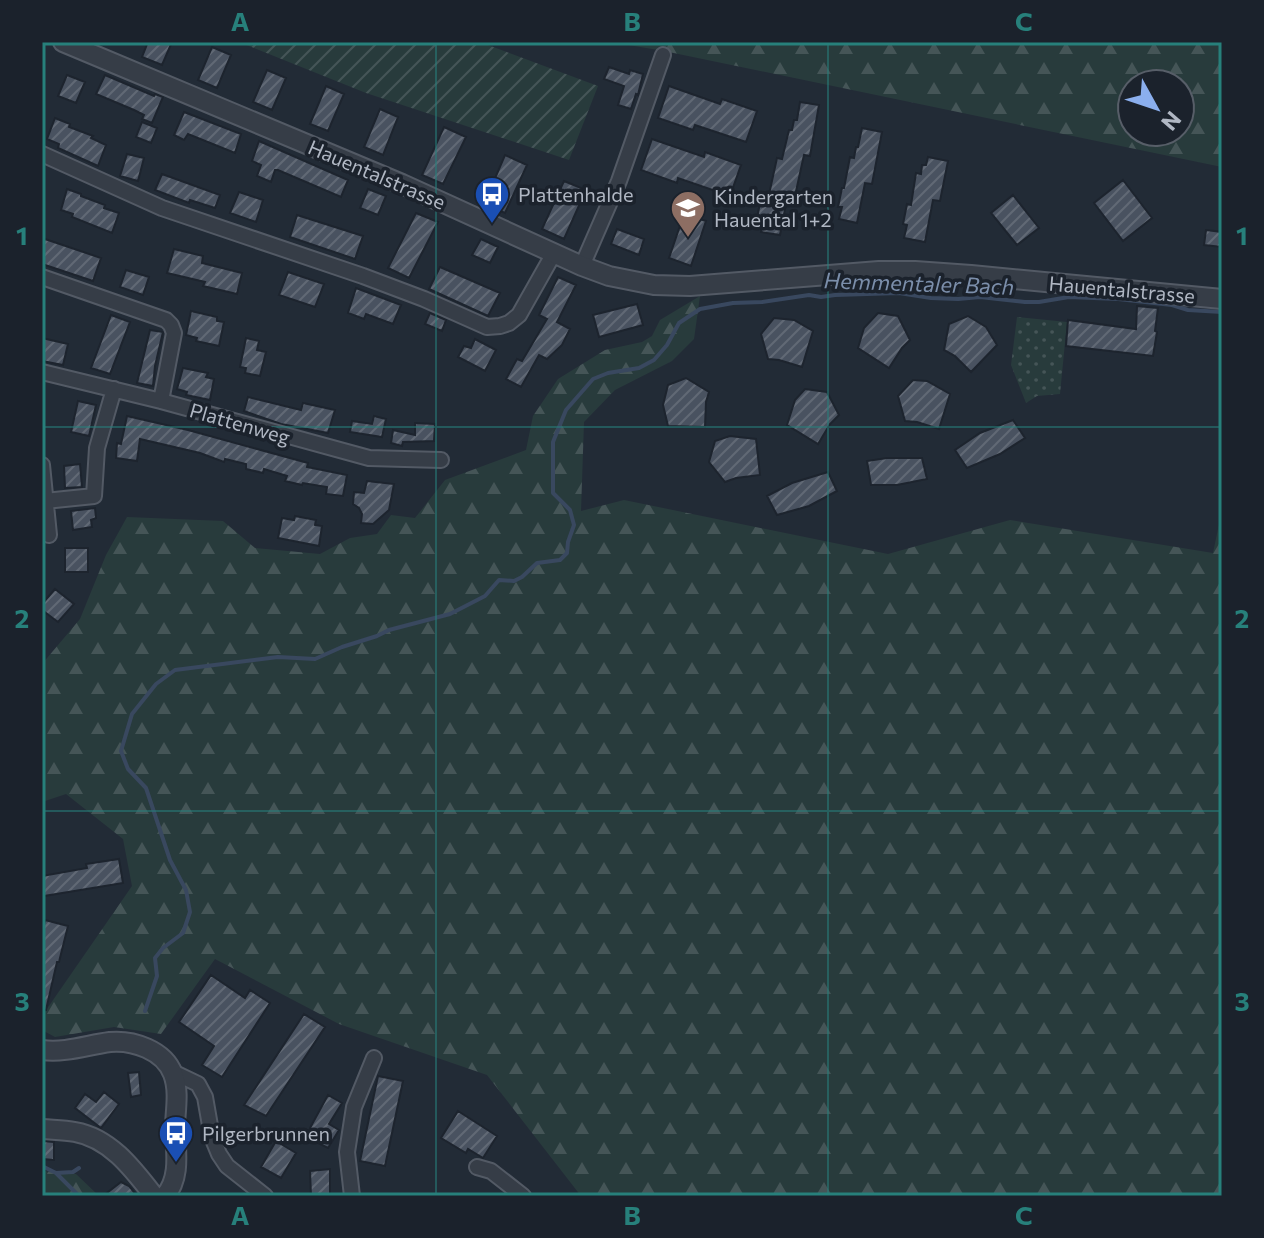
<svg xmlns="http://www.w3.org/2000/svg" width="1264" height="1238" font-family="Commissioner,sans-serif">
<defs>
<pattern id="grass-dots" width="8" height="8" patternUnits="userSpaceOnUse" patternTransform="scale(2)"><rect width="8" height="8" fill="#283b3c"/><path d="M2 2h.1M6 6h.1" fill="none" stroke="#455557" stroke-width="1.8" stroke-linecap="round"/></pattern>
<pattern id="forest-firs" width="22" height="20" patternUnits="userSpaceOnUse" patternTransform="scale(2)"><rect width="22" height="20" fill="#283b3c"/><path d="M5 1l3.5 6h-7zM16 11l3.5 6h-7z" fill="#455557"/></pattern>
<pattern id="garden-furrows" width="10" height="10" patternUnits="userSpaceOnUse" patternTransform="scale(2)"><rect width="10" height="10" fill="#283b3c"/><path d="M-1 1l2-2M0 10L10 0M9 11l2-2" fill="none" stroke="#455557"/></pattern>
<pattern id="building-hatch" width="6" height="6" patternUnits="userSpaceOnUse" patternTransform="scale(2)"><rect width="6" height="6" fill="#495260"/><path d="M-1 1l2-2M0 6l6-6M5 7l2-2" fill="none" stroke="#616975"/></pattern>
</defs>
<rect width="100%" height="100%" fill="#222b36"/>
<!-- grass -->
<path fill="url(#grass-dots)" d="M1017 317 1067 322 1060 394 1037 396 1026 403 1011 365Z"/>
<!-- forest -->
<path fill="url(#forest-firs)" fill-rule="evenodd" d="M611 42H1222V167L664 51ZM1132 84H1180V132H1132Z
M700 296 694 339 672 361 615 390 584 422 581 511 624 500 888 554 1010 520 1213 553 1222 510V1196H581L487 1075 339 1024 215 959 161 1034 114 1027 55 1037 42 1030V1016L132 886 123 839 66 794 42 802V664L80 619 106 555 127 517 223 521 255 548 320 554 350 538 377 534 391 515 415 518 445 480 526 450 533 416 558 379 605 350 642 342 652 336 660 320Z
M42 1171 76 1174 99 1196H42Z"/>
<!-- garden -->
<path fill="url(#garden-furrows)" d="M239 42H480L598 86 569 160 366 93Z"/>
<g fill="none" stroke-linecap="round" stroke-linejoin="round">
<!-- stream -->
<path stroke="#39485f" stroke-width="4" d="M145 1011 157 976 155 958 163 948 183 933 190 912 186 890 170 860 146 788 128 769 121 751 132 714 156 684 175 670 278 657 315 659 342 647 377 636 389 630 450 614 485 596 499 580 514 581 522 577 537 563 560 560 567 553 568 542 574 525 570 510 553 493V442L566 410 593 379 608 373 639 368 654 360 667 345 679 323 700 309 733 303 762 302 809 295 821 297 835 295 899 293 931 298 958 299 980 297 1025 302H1039L1069 297 1118 299 1172 305 1188 310 1222 312
M42 1166 56 1173 79 1196
M56 1173 73 1172 79 1168"/>
</g>
<!-- building -->
<path fill="url(#building-hatch)" stroke="#1d242e" stroke-width="2" d="M148 42H172L162 65 142 57Z
M212 47 231 55 217 88 198 80Z
M609 67 629 74 630 70 643 74 638 95 636 94 631 109 618 105 624 86 604 79Z
M267 70 286 78 272 110 253 102Z
M67 75 85 82 76 103 58 96Z
M105 75 154 96 155 94 163 97 152 123 142 119 144 115 134 110 96 94Z
M326 86 344 94 328 131 310 124Z
M669 86 720 104 722 99 757 111 746 142 695 125 693 130 658 118Z
M800 102 819 105 810 156 804 155 795 196 788 194 780 235 761 232 763 219 757 218 761 198 766 199 770 190 777 158 782 159 789 130H792L794 120H797Z
M380 109 398 117 383 155 364 147Z
M184 112 241 134 235 153 188 134 184 140 174 135Z
M55 118 70 124 69 127 93 136 91 138 106 145 98 166 58 148 59 144 47 139Z
M142 122 157 128 151 143 136 137Z
M444 127 466 137 443 184 422 175Z
M862 128 882 132 872 184 865 183 857 223 839 219 842 207H838L842 188H844L850 157 854 158 856 147H858Z
M652 139 704 157 705 152 741 165 730 196 678 178 677 183 641 170Z
M259 141 348 180 341 197 278 170H275L271 182 257 176 261 165 252 161Z
M127 154 144 158 138 181 120 176Z
M505 155 527 165 505 213 484 204Z
M928 157 948 161 940 201 933 200 925 242 904 238 907 225 903 224 907 204 911 205 916 173 921 174 922 165H926Z
M162 174 220 195 215 208 190 200 189 203 155 190Z
M1123 180 1152 218 1123 241 1094 203Z
M564 181 586 190 564 239 542 229Z
M67 189 81 194V196L105 205 104 208 119 213 112 233 72 217 73 214 61 210Z
M368 189 386 196 378 215 360 208Z
M239 192 263 200 256 222 230 213Z
M1013 195 1039 228 1017 245 991 213Z
M416 213 438 222 409 278 388 268Z
M684 214 706 221 691 266 669 258Z
M297 215 363 236 355 259 290 237Z
M617 229 644 239 639 255 611 244Z
M1206 230 1222 232V247L1204 245Z
M42 238 101 258 93 281 42 264Z
M481 239 498 247 490 263 472 255Z
M174 249 203 256 202 263 242 273 237 294 203 286 205 282 167 273Z
M440 267 500 293 488 316 429 289Z
M126 270 149 277 143 295 120 287Z
M288 272 324 284 315 307 279 295Z
M558 277 576 285 557 322 570 329 562 345 547 359 539 355 521 387 506 379 517 359 522 361 547 319 539 315Z
M356 288 401 305 393 324 366 314 364 319 348 313Z
M637 304 643 325 599 337 593 315Z
M1137 306 1158 308 1155 331 1157 332 1153 356 1066 346 1068 320 1136 329Z
M191 311 217 317V321L224 322 219 346 196 341 197 338 186 335Z
M430 313 446 320 442 331 425 324Z
M878 313 898 316 910 340 902 348 889 368 858 348 864 328Z
M111 315 130 322 110 374 91 368Z
M968 316 986 327 997 345 971 372 955 356 944 350 949 324Z
M774 318 794 320 813 331 802 367 779 360 768 359 761 334Z
M150 330 163 332 155 366 153 386 137 383Z
M42 338 68 344 63 365 42 361Z
M246 338 259 341 257 350 266 352 260 376 245 373 246 368 240 367Z
M475 339 496 350 485 371 458 357 464 346 471 348Z
M183 368 208 373 206 377 214 379 210 400 186 395 187 392 177 389Z
M686 378 709 392 706 402 705 427 668 426 663 405 668 385Z
M913 380 927 381 950 394 939 429 917 422 905 421 898 396Z
M805 389 827 392 839 415 830 424 818 444 787 425 795 400Z
M248 397 301 410 303 403 335 410 328 433 281 424 244 411Z
M78 401 96 405 89 436 71 432Z
M127 416 188 430 308 463 307 467 347 475 343 496 326 494 327 487 303 483 302 485 285 481 287 476 264 469 263 473 246 469V464L225 459 224 462 200 453 140 439 137 461 116 458 117 443 121 444Z
M374 416 386 419 382 437 350 432 352 421 372 424Z
M1013 420 1025 438 1000 454 967 468 955 450 980 433Z
M415 423 435 424 434 441 403 442 402 446 391 443 393 430 415 435Z
M730 436 756 439 760 475 736 478 725 482 709 462 715 441Z
M887 458H922L927 479 897 485H871L867 461Z
M80 464 82 487 65 488 64 466Z
M828 472 837 491 809 506 777 515 767 496 792 483Z
M367 481 394 484 389 510 373 524 361 523 362 514 359 508 353 504 354 492 364 493Z
M95 508 96 518 91 520 92 527 73 530 71 511Z
M295 516 316 520 315 525 322 526 319 546 278 538 282 518 294 520Z
M65 548H88V572H65Z
M55 589 74 604 58 622 42 610V604Z
M119 859 123 883 44 896 42 876 87 868 86 864Z
M45 920 68 926 59 962H57L46 1010H42V933Z
M211 975 245 998 250 990 270 1003 222 1077 202 1065 214 1046 179 1022Z
M304 1014 325 1027 266 1116 244 1105Z
M139 1072 141 1095 131 1097 128 1073Z
M378 1076 403 1081 385 1166 360 1161Z
M104 1092 119 1104 101 1128 75 1108 85 1094 96 1102Z
M328 1095 342 1103 329 1124 339 1130 328 1148 310 1139V1128Z
M458 1111 497 1136 483 1158 468 1149 466 1153 441 1138Z
M42 1141 54 1142V1160L42 1159Z
M276 1141 296 1153 281 1178 261 1167Z
M330 1169V1196H311L310 1171Z
M121 1182 129 1186 137 1196H103Z"/>
<g fill="none" stroke-linecap="round" stroke-linejoin="round">
<!-- minor casing -->
<g stroke="#535a65" stroke-width="18">
<path id="minor" d="M42 154 162 208 363 276 424 299 487 327 500 326 509 323 519 315 554 253
M582 266 619 181 663 55
M42 277 166 320 171 325 174 333 161 401
M42 372 161 401 369 458 441 460
M42 465 49 535
M45 501 94 496 97 448 114 389
M173 1072 198 1084 205 1097 212 1137 219 1154 227 1166 265 1196
M477 1167 491 1171 523 1196
M352 1196 347 1152 354 1107 374 1058"/>
</g>
<!-- tertiary casing -->
<g stroke="#535a65" stroke-width="22">
<path id="tertiary" d="M63 42 402 184 582 266 609 276 654 285 690 286 879 271H915L971 275 1222 299
M42 1050C66 1053 87 1045 110 1042 133 1040 164 1050 173 1074 179 1089 176 1108 175 1124 175 1148 182 1176 165 1196
M42 1129C53 1130 64 1130 75 1132 110 1138 133 1169 154 1196"/>
</g>
<!-- minor -->
<use href="#minor" stroke="#363d47" stroke-width="14"/>
<!-- tertiary -->
<use href="#tertiary" stroke="#363d47" stroke-width="18"/>
</g>
<!-- grid -->
<path fill="none" stroke="#27807b" stroke-width="2" stroke-opacity="0.55" d="M436 42V1196M828 42V1196M42 427H1222M42 811H1222"/>
<!-- icons -->
<defs>
<g id="bus-pin" transform="scale(1.8)"><path d="M0 17L-7.5 6A9.5 9.5 0 1 1 7.5 6Z" fill="#1a4fb4" stroke="#1b222c"/><path d="M-5-6H5V4H4V6H2V4H-2V6H-4V4H-5ZM-3.5-4V0h7V-4ZM-3.5 1.2v1.5H-2V1.2ZM2 1.2v1.5H3.5V1.2Z" fill="#fff"/></g>
<g id="school-pin" transform="scale(1.8)"><path d="M0 17L-7.5 6A9.5 9.5 0 1 1 7.5 6Z" fill="#8d6e63" stroke="#1b222c"/><path d="M0-5L7-2L0 1L-7-2ZM-4 1L0 2.5L4 1V4Q0 6-4 4Z" fill="#fff"/></g>
</defs>
<g fill-rule="evenodd">
<use href="#bus-pin" x="492" y="194"/>
<use href="#school-pin" x="688" y="208"/>
<use href="#bus-pin" x="176" y="1133"/>
</g>
<g text-anchor="middle" dominant-baseline="central" stroke-width="7" stroke-linejoin="round" paint-order="stroke">
<!-- street labels -->
<g font-size="20" fill="#b0b7c3" stroke="#1b222c">
<text transform="translate(377 174) rotate(23)">Hauentalstrasse</text>
<text transform="translate(1122 289) rotate(5)">Hauentalstrasse</text>
<text transform="translate(240 423) rotate(16)">Plattenweg</text>
</g>
<!-- poi labels -->
<g font-size="20" fill="#b0b7c3" stroke="#1b222c" text-anchor="start">
<text x="518" y="194">Plattenhalde</text>
<text x="714" y="196">Kindergarten<tspan x="714" dy="23">Hauental 1+2</tspan></text>
<text x="202" y="1133">Pilgerbrunnen</text>
</g>
<!-- water labels -->
<g font-size="22" font-style="italic" fill="#7b8eaa" stroke="#1b222c">
<text transform="translate(919 283) rotate(2)">Hemmentaler Bach</text>
</g>
</g>
<!-- border -->
<rect width="1264" height="1238" fill="none" stroke="#1b222c" stroke-width="88"/>
<!-- north arrow -->
<g transform="translate(1156 108) rotate(130)"><circle r="38" fill="#1b222c" stroke="#575e68" stroke-width="2"/>
<path d="M0-6L14 30L0 20L-14 30Z" fill="#8bafee"/>
<text y="-12" font-size="22" font-weight="bold" text-anchor="middle" fill="#b0b7c3">N</text>
</g>
<rect x="44" y="44" width="1176" height="1150" fill="none" stroke="#27807b" stroke-width="3"/>
<g font-size="26" text-anchor="middle" font-weight="bold" fill="#27807b">
<text x="240" y="31">A</text>
<text x="632" y="31">B</text>
<text x="1024" y="31">C</text>
<text x="22" y="245">1</text>
<text x="1242" y="245">1</text>
<text x="22" y="628">2</text>
<text x="1242" y="628">2</text>
<text x="22" y="1011">3</text>
<text x="1242" y="1011">3</text>
<text x="240" y="1225">A</text>
<text x="632" y="1225">B</text>
<text x="1024" y="1225">C</text>
</g>
</svg>
